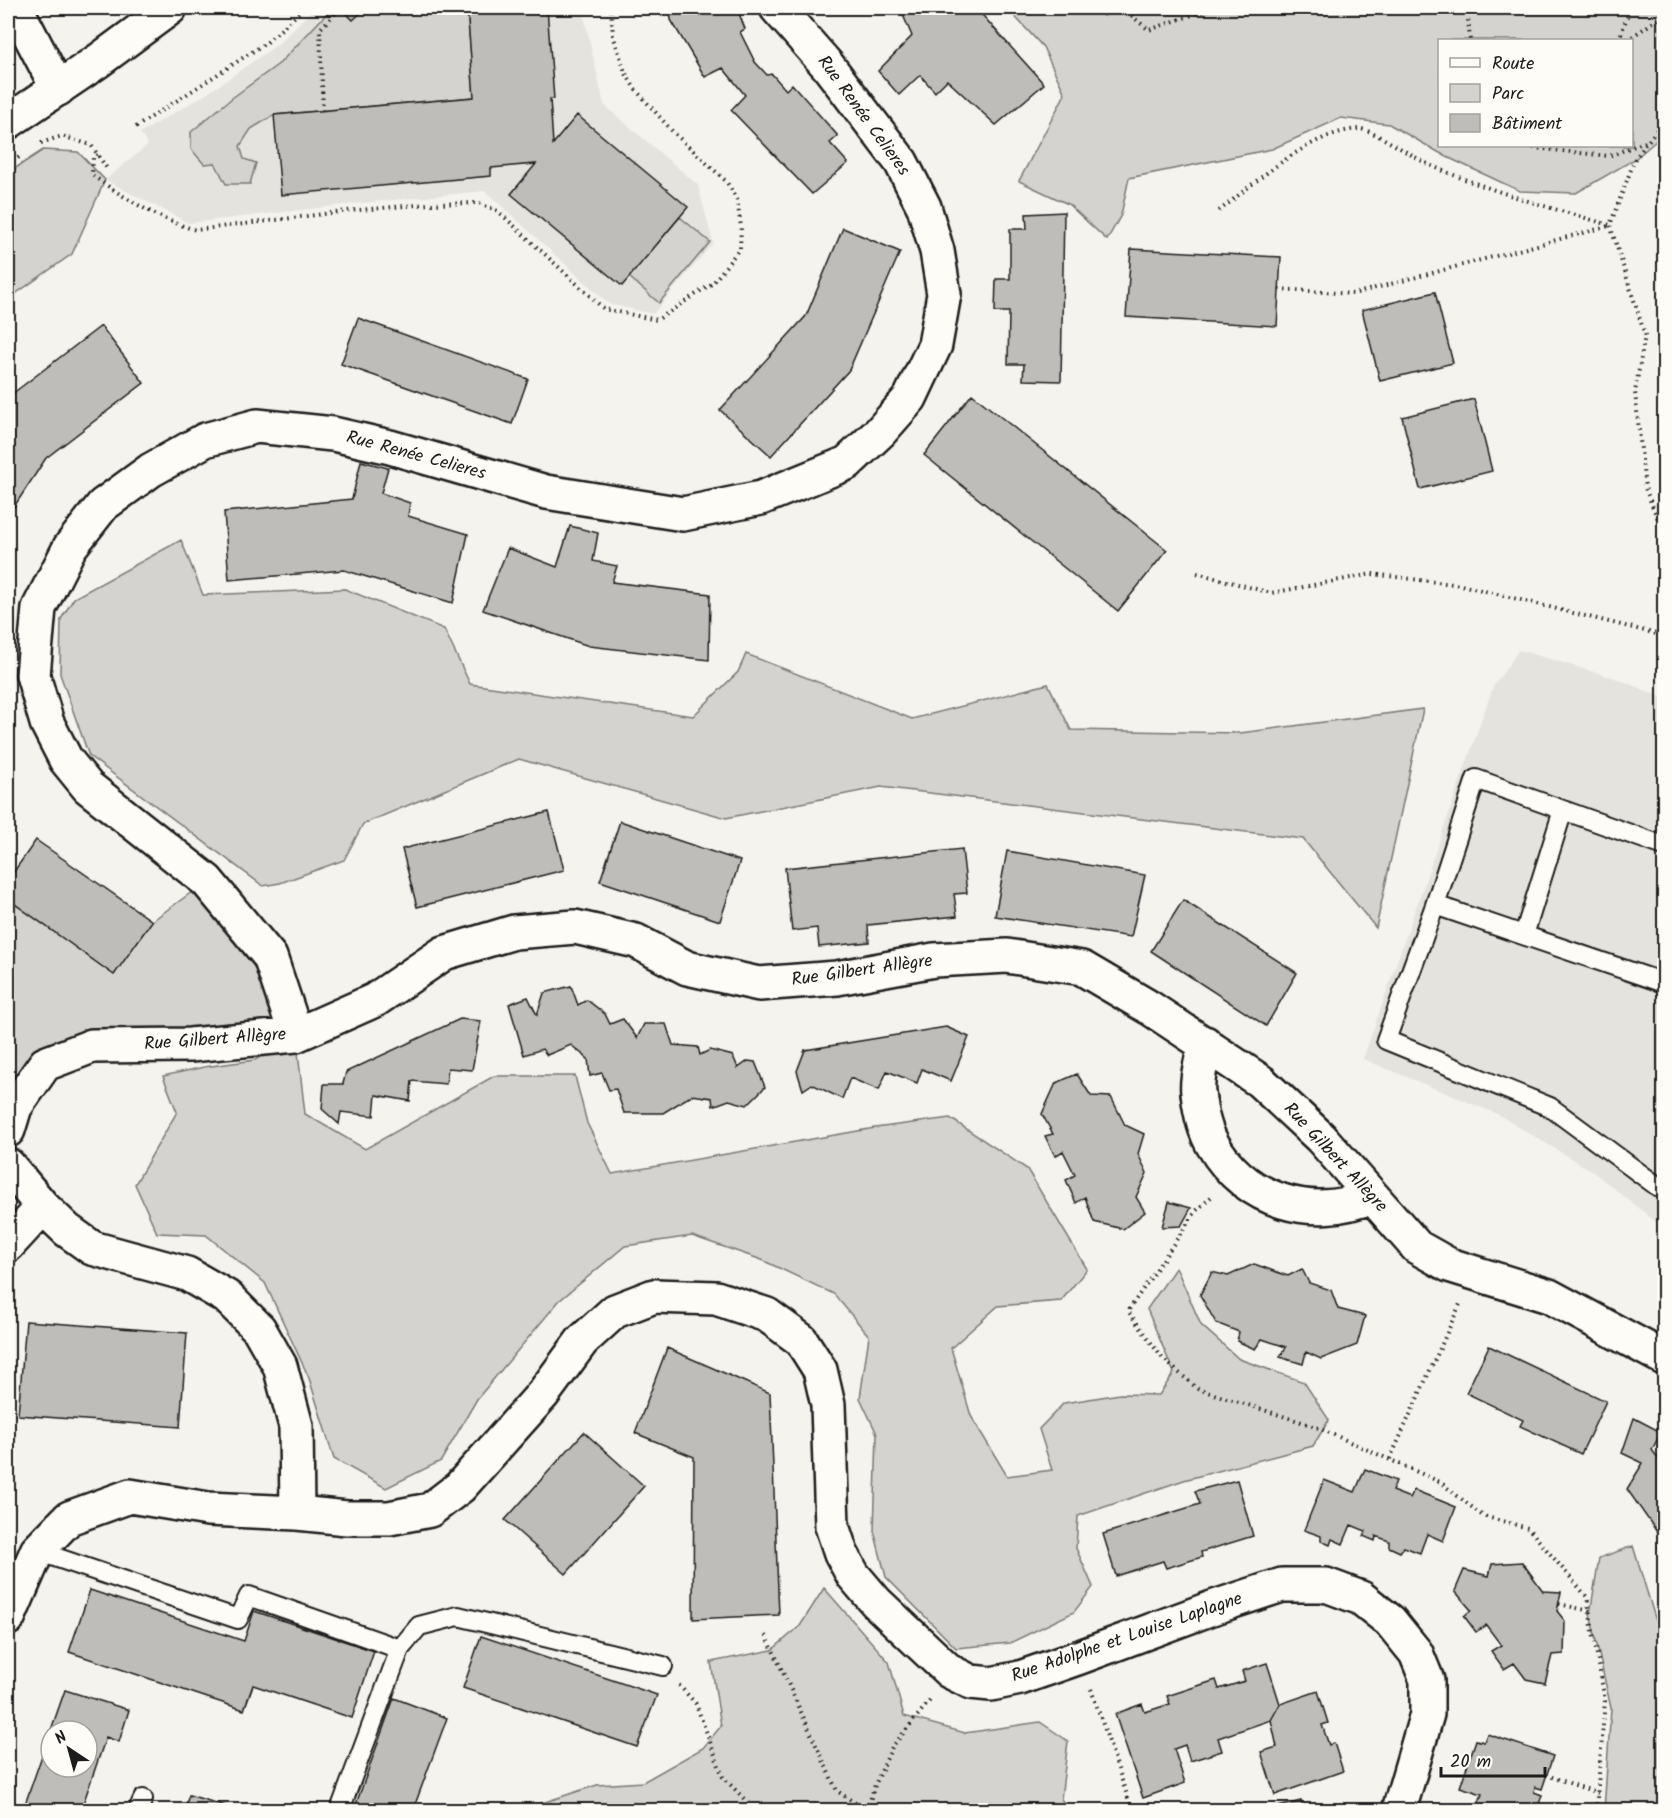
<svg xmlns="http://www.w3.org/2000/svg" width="1672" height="1818" font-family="Kalam,sans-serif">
<rect width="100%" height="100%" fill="#f4f3ee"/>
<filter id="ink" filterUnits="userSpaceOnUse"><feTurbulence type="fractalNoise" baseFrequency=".0167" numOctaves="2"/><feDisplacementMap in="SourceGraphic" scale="12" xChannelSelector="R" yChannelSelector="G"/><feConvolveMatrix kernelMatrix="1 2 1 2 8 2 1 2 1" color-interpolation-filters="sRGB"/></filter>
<g filter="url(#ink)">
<!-- built -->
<path fill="#e4e3de" d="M314 8H582L604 105 698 185 713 243 653 314 609 304 485 191 361 203 189 223 105 180 148 145 140 133 208 93 278 44Z
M1519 650 1615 678 1664 698V1228L1592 1171 1497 1114 1363 1059 1493 687Z"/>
<!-- green -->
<path fill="#d4d3cf" stroke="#787876" stroke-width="1.5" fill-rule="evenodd" d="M332 8H341L353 19 366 8H467L474 97 274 115 251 129 240 146 244 159 256 163 250 184H226L215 163 204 164 191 149V132L232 98 280 63Z
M1007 8H1094L1104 16 1118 8H1664V134L1635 159 1576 193 1520 191 1447 157 1389 124 1341 118 1272 149 1129 178 1121 215 1107 240 1068 204 1019 181 1065 94 1043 47ZM1632 40V146H1440V40Z
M43 150 78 152 105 180 72 254 8 299V173Z
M680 217 710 242 659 303 629 277Z
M181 540 203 595 345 589 444 629 470 684 693 716 738 672 746 654 912 719 1048 684 1071 730 1240 733 1423 709 1376 928 1303 839 881 787 726 818 519 759 363 824 344 860 280 883 263 886 89 756 60 674 61 619 74 598Z
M207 881 296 1035 305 1114 365 1149 494 1076H575L587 1123 612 1174 875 1128 950 1118 1027 1169 1087 1269 1061 1301 998 1306 951 1348 971 1416 1007 1476 1052 1470 1039 1429 1064 1403 1120 1394 1159 1395 1174 1373 1147 1309 1176 1267 1201 1325 1239 1359 1304 1382 1329 1420 1313 1446 1184 1480 1078 1516 1076 1548 1093 1587 1074 1612 1010 1643 956 1648 886 1577 874 1531 877 1434 860 1398 869 1336 834 1294 762 1260 692 1236 625 1246 559 1301 477 1399 441 1461 386 1488 334 1459 309 1378 265 1283 206 1235 157 1233 135 1184 177 1112 163 1076 204 1067 255 1060 294 1036 45 1064 8 1130V899L114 974 152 921Z
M1633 1546 1655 1618 1664 1638V1810H1604L1611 1708 1590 1614 1599 1558Z
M824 1588 889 1662 904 1716 965 1733 1040 1722 1068 1741 1061 1799 1070 1810H529L533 1806 597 1785 643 1782 703 1748 721 1726 711 1662 772 1650 800 1626Z"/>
<!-- building -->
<path fill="#bebdba" stroke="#1c1c1c" stroke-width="1.5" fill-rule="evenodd" d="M341 8H366L353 20Z
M467 8H547L554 99H550L553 144 577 115 688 207 622 286 511 194 536 164 491 168V176L281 195 274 115 474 97Z
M670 8H737L745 29 740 32 755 62 767 75 772 74 786 90 792 84 838 136 830 143 848 163 812 194 731 110 745 95 723 68 705 77 671 20Z
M900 8H976L1044 84 996 125 947 80 935 92 920 75 899 95 878 71 912 36Z
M1064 212 1061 381 1023 380 1024 364H1008L1009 312H995L996 279H1010V229H1027L1026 214Z
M843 228 900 252 849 370 771 456 720 410 806 316Z
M1131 249 1281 257 1277 326 1126 317Z
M1435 292 1453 363 1380 381 1362 310Z
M358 318 528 379 512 424 341 364Z
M101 326 144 383 46 458 8 516V397Z
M972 394 1167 550 1118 611 924 455Z
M1474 399 1492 471 1420 489 1402 417Z
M361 461 388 468 381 493 410 503 408 516 468 534 453 603 344 570 229 580 224 512 352 499Z
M570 526 598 533 593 561 617 566 612 582 710 594 709 660 589 646 483 610 508 548 557 567Z
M549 812 564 870 417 907 402 849Z
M620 821 740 861 720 921 600 881Z
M36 840 152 921 114 975 8 899V880Z
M962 849 967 893 954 894 957 916 868 925 869 942 819 947 817 928 792 931 785 868Z
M1007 851 1145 875 1131 937 995 916Z
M1183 900 1297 973 1266 1026 1151 951Z
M571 986 578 1005 587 1000 605 1014 610 1024 623 1019 637 1038 644 1024H666L673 1045 698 1047 700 1055 710 1050 733 1056 738 1068 748 1061 755 1062 765 1087 747 1105 729 1100 713 1106 712 1098 692 1095 663 1113H624L616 1089 609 1090 602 1073 590 1076 588 1059 571 1045 547 1055 542 1049 524 1055 509 1004 528 997 537 1015 544 993Z
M460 1019 481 1021 472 1070 448 1068 446 1084 412 1081 410 1101 376 1095 374 1116 341 1112 339 1124 322 1109 324 1084H343L346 1072Z
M946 1027 969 1037 951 1081 922 1069 917 1083 887 1071 879 1090 850 1078 842 1099 812 1084 803 1090 797 1071 805 1050Z
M1077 1074 1091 1096 1111 1097 1125 1125 1144 1134 1138 1154 1147 1173 1136 1197 1145 1212 1123 1229 1094 1222 1085 1197 1076 1203 1066 1180 1075 1175 1063 1151 1055 1156 1045 1136 1053 1134 1042 1114 1056 1083Z
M1169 1202 1191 1208 1181 1226 1162 1227Z
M1254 1264 1288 1276 1302 1269 1309 1283 1331 1290 1338 1309 1365 1316 1357 1345 1321 1359 1306 1352 1303 1364 1280 1357 1286 1347 1262 1339 1255 1349 1237 1341 1239 1332 1216 1323 1200 1295 1212 1272 1228 1276Z
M26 1321 187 1333 180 1427 18 1415Z
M1489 1346 1606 1401 1581 1454 1520 1426 1523 1420 1466 1393Z
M667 1348 770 1393 779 1615 693 1619 694 1457 635 1433Z
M1634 1418 1661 1432 1652 1450 1661 1462 1664 1460V1542L1627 1489 1643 1463 1622 1453Z
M584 1432 644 1486 566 1574 505 1520Z
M1365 1469 1396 1481 1392 1491 1410 1498 1414 1490 1456 1507 1443 1541 1427 1534 1420 1553 1404 1547 1400 1552 1389 1547V1541L1376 1536 1375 1541 1363 1536 1366 1531 1351 1525 1343 1544 1332 1539 1330 1545 1321 1541V1536L1304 1530 1324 1480 1355 1492Z
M1237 1480 1253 1536 1201 1552 1202 1557 1166 1568 1163 1561 1116 1576 1103 1534 1200 1504 1195 1491Z
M1664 1542V1555L1658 1547Z
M1522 1562 1543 1591 1561 1592 1557 1611 1565 1621 1564 1654 1552 1655 1545 1683 1526 1679 1514 1663 1504 1669 1491 1651 1501 1645 1486 1625 1476 1632 1464 1616 1471 1610 1455 1591 1464 1570 1489 1576 1492 1564Z
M90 1590 244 1641 254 1611 374 1651 352 1718 253 1685 244 1710 69 1652Z
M481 1636 657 1695 637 1747 463 1688Z
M1267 1663 1280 1704 1271 1720 1218 1738 1222 1751 1190 1761 1185 1745 1174 1749 1185 1783 1143 1798 1115 1714 1142 1704 1145 1712 1170 1704 1167 1696 1216 1680 1219 1689 1245 1681 1242 1671Z
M65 1690 129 1710 119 1742 106 1737 81 1810H23ZM51 1731H87V1767H51Z
M1318 1691 1328 1723 1322 1725 1329 1745 1334 1743 1343 1771 1275 1795 1261 1752 1277 1747 1271 1720 1280 1704Z
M394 1698 447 1718 413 1810H354Z
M1487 1734 1553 1756 1542 1789 1535 1787 1534 1792 1542 1795 1537 1810H1476L1482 1794 1460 1787 1476 1740 1484 1742Z
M189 1795 239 1810H184Z
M1301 1801 1304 1810H1267Z"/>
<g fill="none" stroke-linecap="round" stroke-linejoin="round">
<!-- lane casing -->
<g stroke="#1c1c1c" stroke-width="22">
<path id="lane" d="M1664 846 1476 779 1435 905 1664 983
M1435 905 1386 1040 1550 1107 1657 1186 1664 1188
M1524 935 1563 810
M37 1551 238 1619 249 1596 400 1649
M138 1810 143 1799
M340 1810 400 1649 419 1626 458 1616 663 1666"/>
</g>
<!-- street casing -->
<g stroke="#1c1c1c" stroke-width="38">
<path id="street" d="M16 8 58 89
M296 1035 270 957 207 881 88 787 66 760 47 723 33 675 39 608 70 547 103 505 151 470 205 440 257 426 333 434 390 447 546 492 683 514 761 498 847 463 880 432 910 398 935 345 944 294 937 251 924 207 901 162 828 66 777 8
M1205 1043C1203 1058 1196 1077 1198 1093 1200 1110 1204 1130 1213 1145 1246 1202 1313 1221 1372 1196
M8 1130 15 1107 45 1064 92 1046 190 1045 296 1035 375 1000 444 953 514 932 575 927 636 941 687 968 759 984 837 978 934 960 1007 956 1082 968 1150 1008 1260 1081 1321 1138 1417 1247 1449 1265 1549 1296 1664 1358
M8 1165 43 1207 67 1230 92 1248 187 1274 227 1297 259 1329 280 1366 296 1426 297 1513 347 1518H389L430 1510 460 1487 543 1394 582 1341 615 1311 654 1296 716 1298 767 1315 801 1340 820 1370 828 1405 832 1526 841 1553 853 1575 876 1602 949 1671 971 1682 991 1684 1020 1678 1080 1657 1212 1608 1282 1585H1326L1361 1598 1390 1621 1416 1653 1427 1680V1714L1399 1810
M8 1245 43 1207
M8 1618 37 1551 69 1518 130 1496 208 1509 297 1513"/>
</g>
<!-- secondary casing -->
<g stroke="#1c1c1c" stroke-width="38">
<path id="secondary" d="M8 122 98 61 170 8"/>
</g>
<!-- path -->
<path stroke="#1c1c1c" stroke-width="4" stroke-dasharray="1.5 4.5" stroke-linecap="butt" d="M1122 8 1149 30 1212 8
M1467 8 1470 40
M1619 40 1630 8
M1627 40 1664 15
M323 111 320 29 340 8
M1664 120 1635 159 1610 225 1645 335 1635 392 1645 488 1664 534
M136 127 266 43 304 8
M41 143 62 136 91 145 108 170
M1515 146 1609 156 1648 141
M98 155 93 158 92 175C124 198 158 219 196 230L347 211 429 204 479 203 498 211 604 309 657 320 713 283 740 248 741 227 737 199 726 181 673 132 635 89 625 72 613 35 611 8
M8 165 22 155
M1219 211C1257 181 1310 132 1359 129 1371 128 1417 160 1432 166 1490 191 1550 208 1610 225
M1279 289 1353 294 1609 226
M1197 573 1271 593 1372 574 1461 585 1657 634 1664 638
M1211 1197 1196 1211 1128 1311 1163 1359 1198 1389 1314 1426 1440 1482 1483 1516 1528 1528 1587 1597 1605 1701 1596 1810
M1390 1459 1460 1304
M1559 1604 1590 1611
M766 1635 837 1791 866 1810
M679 1685 696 1704 723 1777 755 1810
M1091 1689 1132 1810
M1546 1775 1598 1793
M867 1810 875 1785 892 1747 932 1698"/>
<!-- lane -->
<use href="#lane" stroke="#fdfcf7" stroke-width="18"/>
<!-- street -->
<use href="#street" stroke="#fdfcf7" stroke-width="33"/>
<!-- secondary -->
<use href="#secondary" stroke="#fdfcf7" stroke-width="33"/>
</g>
</g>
<g text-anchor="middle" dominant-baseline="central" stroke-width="4.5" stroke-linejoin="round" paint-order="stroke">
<!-- street labels -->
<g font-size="18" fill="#1c1c1c" stroke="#fdfcf7">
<text transform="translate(863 116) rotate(54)">Rue Renée Celieres</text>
<text transform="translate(416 456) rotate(15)">Rue Renée Celieres</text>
<text transform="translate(862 971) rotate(-8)">Rue Gilbert Allègre</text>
<text transform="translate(215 1040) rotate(-4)">Rue Gilbert Allègre</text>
<text transform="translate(1335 1158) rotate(47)">Rue Gilbert Allègre</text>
<text transform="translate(1127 1638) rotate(-19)">Rue Adolphe et Louise Laplagne</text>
</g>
</g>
<!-- margin -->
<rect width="1672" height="1818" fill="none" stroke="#fdfcf7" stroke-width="30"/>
<rect x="15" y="15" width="1642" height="1788" fill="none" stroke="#1c1c1c" stroke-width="2" filter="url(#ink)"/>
<!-- legend -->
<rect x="1438" y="39" width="195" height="108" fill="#fdfcf7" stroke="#a3a29f" stroke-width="1.5"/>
<rect x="1450" y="58" width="30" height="9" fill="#fdfcf7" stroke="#a3a29f" stroke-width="1.5"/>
<text x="1492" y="69" font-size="18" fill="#1c1c1c">Route</text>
<rect x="1450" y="84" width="30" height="18" fill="#d4d3cf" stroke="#a3a29f" stroke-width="1.5"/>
<text x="1492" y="99" font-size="18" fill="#1c1c1c">Parc</text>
<rect x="1450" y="114" width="30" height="18" fill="#bebdba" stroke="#a3a29f" stroke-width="1.5"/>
<text x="1492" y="129" font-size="18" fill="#1c1c1c">Bâtiment</text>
<!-- north arrow -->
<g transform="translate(69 1749) rotate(324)"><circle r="28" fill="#fdfcf7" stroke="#a3a29f" stroke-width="1.5"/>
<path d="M0-4.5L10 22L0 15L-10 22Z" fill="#1c1c1c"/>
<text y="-9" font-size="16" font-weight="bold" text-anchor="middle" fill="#1c1c1c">N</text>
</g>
<!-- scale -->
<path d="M1441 1767v9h104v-9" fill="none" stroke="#1c1c1c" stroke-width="3"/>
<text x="1450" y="1767" font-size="18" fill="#1c1c1c" stroke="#fdfcf7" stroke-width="4.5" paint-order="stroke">20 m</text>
</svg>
